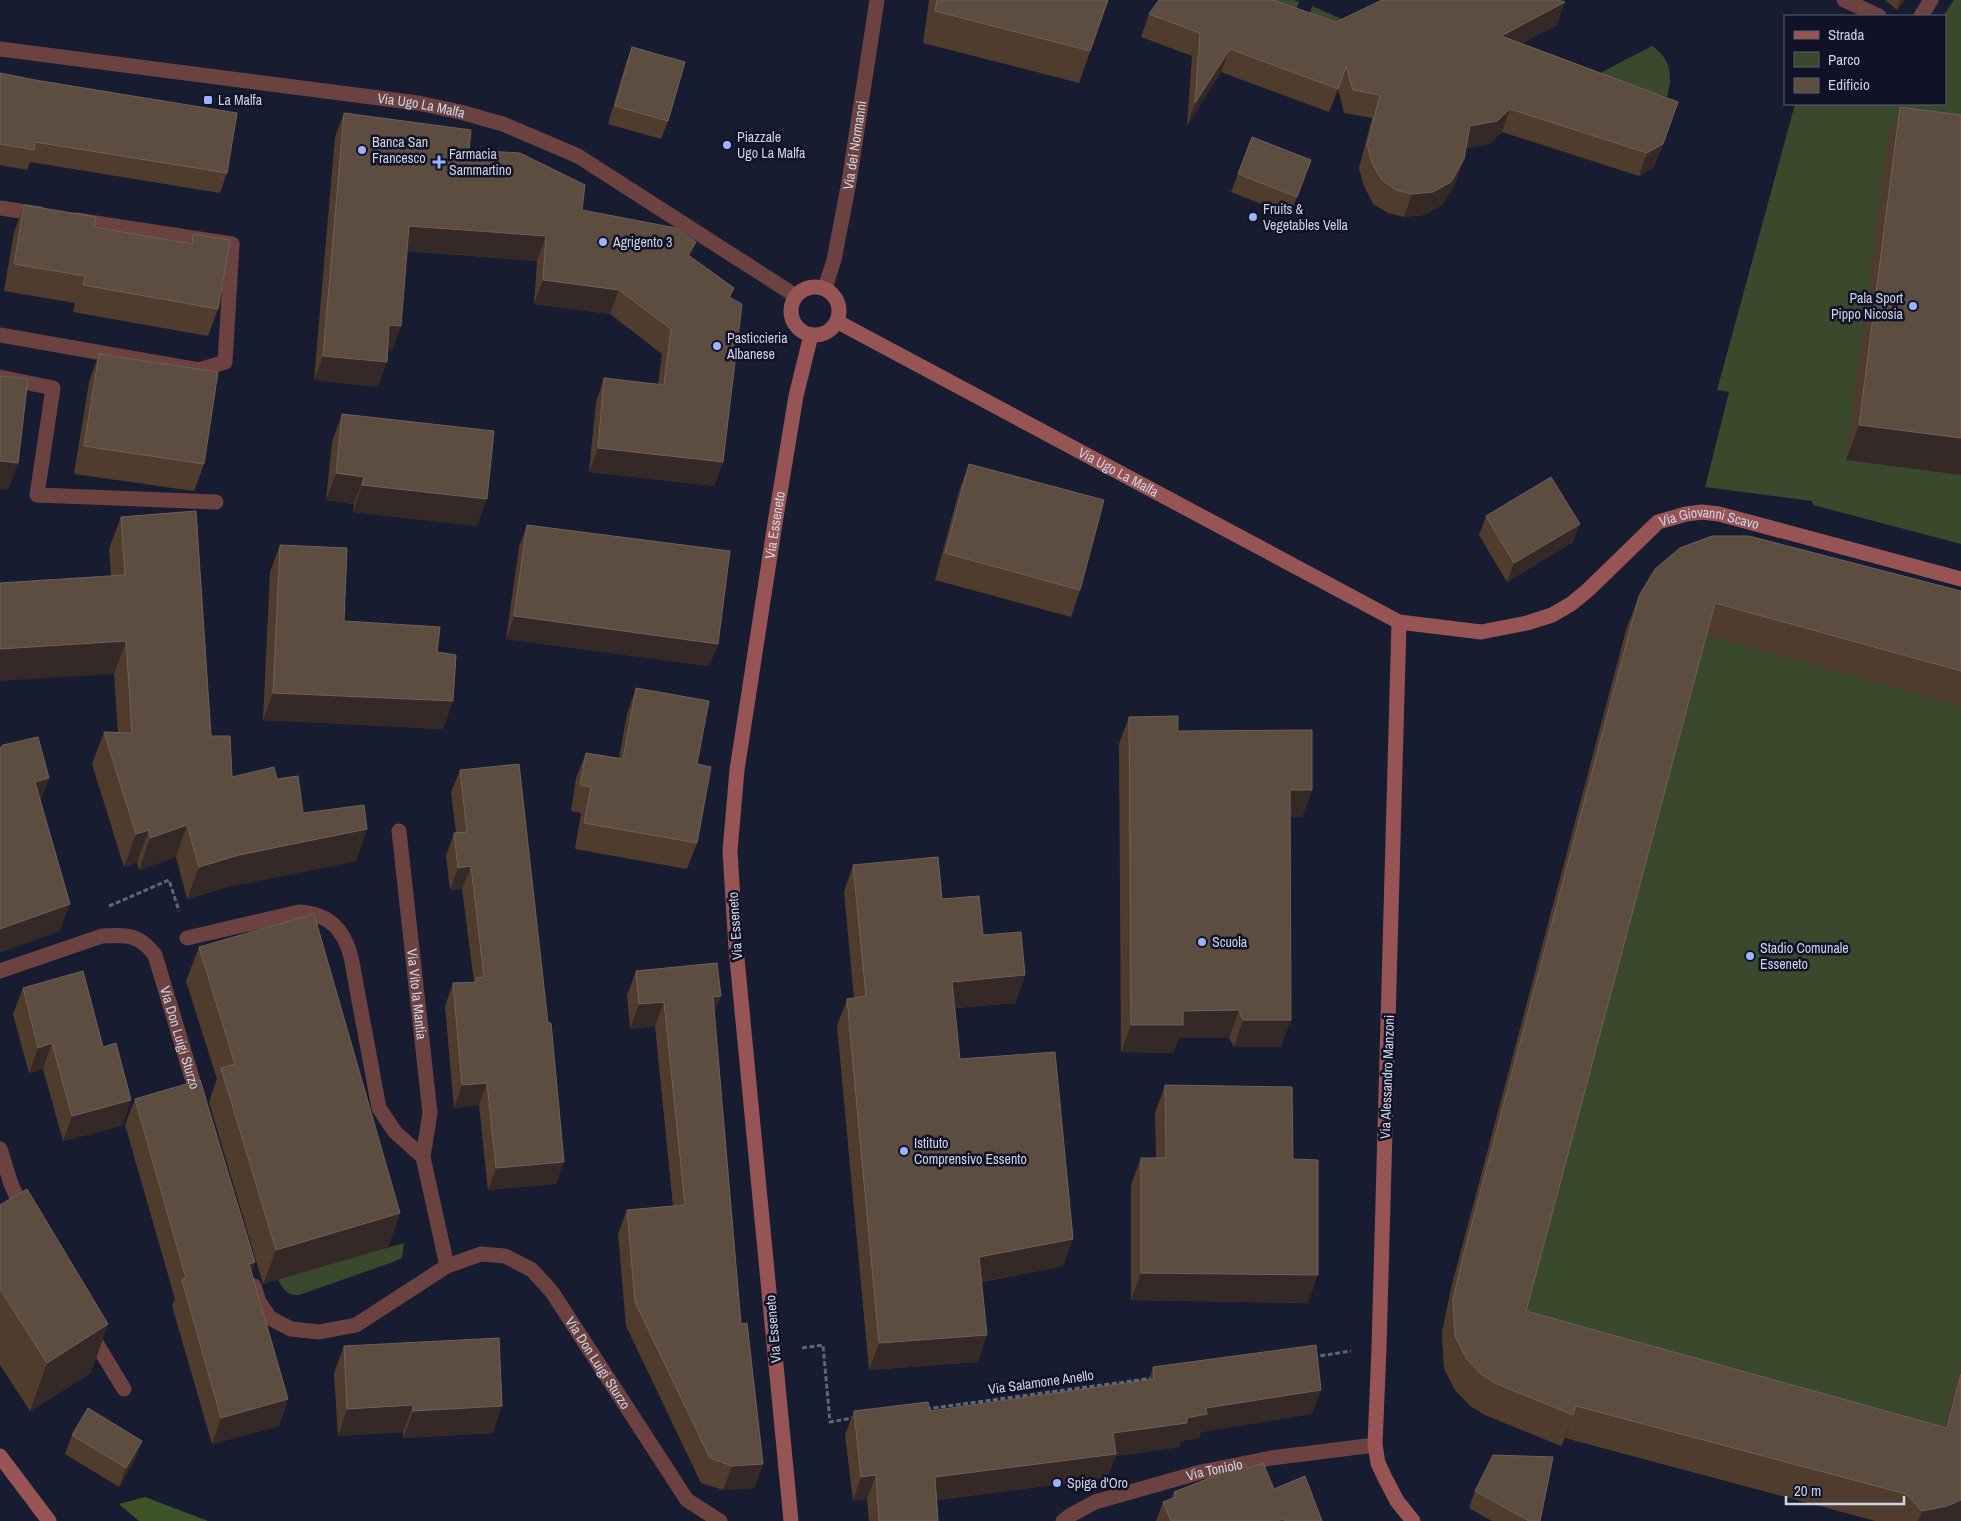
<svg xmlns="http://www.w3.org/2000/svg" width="1961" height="1521" font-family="'Archivo Narrow',sans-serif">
<rect width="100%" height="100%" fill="#181c31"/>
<!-- green -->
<path fill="#3a482b" d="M1256 0H1294L1299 2 1295 13Z
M1954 0H1961V544L1813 505 1812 501 1705 487 1729 392 1717 390 1795 104H1945V16H1943Z
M1312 6 1344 20 1376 23 1307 22Z
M1652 46C1671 58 1673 77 1667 97L1601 78 1602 72Z
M1961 626V1521H1876L1555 1435 1455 1390 1444 1368 1442 1332 1452 1285 1627 627Z
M404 1243 402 1258 393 1262 299 1295C287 1296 283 1289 278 1279Z"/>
<!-- forest -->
<path fill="#3e5328" d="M145 1497 208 1521H139L119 1504Z"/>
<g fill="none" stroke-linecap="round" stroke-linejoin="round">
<!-- path -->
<path stroke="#616578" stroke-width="3" stroke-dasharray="5 2.5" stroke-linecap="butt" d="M109 906 169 880 179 911
M802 1348 823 1345 830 1422 853 1418
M1313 1357 1351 1351
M926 1409 1153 1378"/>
<!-- lane -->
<path stroke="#6c4241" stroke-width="15" d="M0 335 199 370 225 362 232 244
M0 377 53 388 37 495 216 502"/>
<!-- street -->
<g stroke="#6c4241" stroke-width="15">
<path d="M1844 0 1879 16"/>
<path d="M1921 16 1931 0"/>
<path id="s1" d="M0 49 418 103 460 112 503 124 578 156 796 296"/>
<path d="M0 208 40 214"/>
<path d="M76 220 232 244"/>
<path id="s2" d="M825 288 834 260 849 182 877 0"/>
<path id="s3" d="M399 831 430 1113 423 1157"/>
<path d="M187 938 299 912C329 914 344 929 351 957L379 1108 395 1132 423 1157 447 1266"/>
<path id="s4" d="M0 971 102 936C127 934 140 935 155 955L199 1101"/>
<path d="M0 1149 11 1184 24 1213"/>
<path id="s5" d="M254 1286 259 1302 270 1318 291 1329 319 1332 356 1325 447 1266 481 1254 505 1256 532 1270 552 1292 687 1500 720 1521"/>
<path d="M89 1331 124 1389"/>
<path id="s6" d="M1063 1521 1071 1515 1095 1502 1201 1472 1271 1458 1375 1445"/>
</g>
<!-- secondary -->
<g stroke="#975455" stroke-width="15">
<circle cx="815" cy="311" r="24"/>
<path id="s7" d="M838 322 1399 622 1481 632 1527 623 1552 615 1571 604 1588 590 1658 522 1686 514 1702 512 1719 514 1961 579"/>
<path d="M1399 622 1379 1348 1375 1445 1378 1463 1385 1478 1397 1501 1413 1521"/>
<path d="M0 1456 49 1521"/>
<path id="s8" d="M791 1521 736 948 730 851 737 770 775 523 796 396 811 335"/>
</g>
</g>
<!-- wall -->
<path fill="#503c2d" d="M929 0H1108L1079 83 923 43Z
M1885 0H1905L1897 10Z
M1149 14 1336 22 1557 25 1522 43 1678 102 1654 167 1639 176 1502 132 1489 144 1466 148 1456 182 1442 205 1424 215 1404 217 1388 213 1373 204 1364 186 1359 168 1372 118 1344 113 1338 89 1329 112 1221 72 1187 126 1192 56 1141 37Z
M632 47 668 121 661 139 608 124 625 66Z
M0 73 227 173 220 193 30 162 27 170 0 165Z
M1900 107 1961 475 1846 460 1887 142Z
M344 113 469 150 582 210 691 257 734 288 730 298 723 462 714 486 589 472 596 402 604 378 658 384 662 354 610 314 534 304 537 261 407 251 392 351 388 350 378 387 314 380 335 137Z
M1252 137 1311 160 1290 215 1231 192Z
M24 205 94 227 190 244 193 234 218 309 208 336 73 312 75 303 4 291 14 232Z
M99 354 204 464 194 491 74 474 89 382Z
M342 414 477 526 353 512 354 504 326 500 332 442Z
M969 464 1080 590 1071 617 935 580 959 491Z
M1486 516 1573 542 1507 582 1479 535Z
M121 517 211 736 232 777 277 779 303 813 367 829 356 861 227 887 187 899 176 857 139 870 137 862 124 867 92 764 104 732H118L114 674 111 576 109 549Z
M527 525 718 644 709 666 506 639 519 547Z
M280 545 344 621 437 652 453 701 443 729 263 720 270 572Z
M1961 591V706L1706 635 1526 1311 1944 1427 1961 1362V1521H1876L1565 1438 1561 1446 1485 1415 1470 1406 1455 1390 1444 1368 1442 1332 1452 1285 1627 627 1639 596Z
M636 688 697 764V843L687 869 575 849 581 813 571 811 576 778 586 753 619 758 627 714Z
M1129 717 1178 731 1312 790 1302 817H1290L1281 1047H1234L1229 1038H1179L1173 1053 1121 1052 1119 744Z
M460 770 556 1184 488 1190 479 1105 454 1108 445 1006 453 983 474 982 462 889 450 890 446 856 454 833H456L451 792Z
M853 865 942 899 983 935 1025 975 1015 1003 955 1008 960 1059 1073 1239 1063 1266 982 1282 978 1362 869 1370 837 1026 847 999 854 998 844 892Z
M199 947 400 1213 388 1247 263 1284 209 1102 217 1079 186 981Z
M636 971 714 1013 741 1324 763 1464 754 1488 723 1490 701 1483 626 1326 618 1234 627 1210 673 1206 655 1026 630 1029 627 995Z
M23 988 131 1100 122 1126 63 1141 43 1069 29 1073 13 1014Z
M1165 1085 1293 1159 1308 1303 1131 1300V1185L1141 1158H1156L1155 1113Z
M135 1099 255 1262 252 1272 288 1399 279 1426 212 1444 172 1306 175 1299 125 1125Z
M0 1205 91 1373 30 1411 0 1365Z
M344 1346 493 1433 403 1438V1432L338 1436 334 1373Z
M1153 1367 1312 1414 1201 1432 1199 1438 1181 1441 1179 1447 1116 1456 1107 1478 937 1500 938 1521H869L867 1499 853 1501 845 1435 854 1411H930L1149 1380Z
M72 1435 135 1460 119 1487 65 1454Z
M1247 1469 1322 1521H1156L1163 1502 1172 1498 1174 1492Z
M1475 1491 1540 1521H1492L1469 1508Z"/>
<!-- shaded-wall -->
<path fill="#342926" d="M1900 0H1905L1897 10Z
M1565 2 1557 25 1493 59 1501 36Z
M1230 49 1221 72 1187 126 1195 103Z
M1510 109 1502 132 1489 144 1462 149 1470 126Z
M1663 144 1654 167 1639 176 1647 153Z
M1464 159 1456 182 1442 205 1424 215 1404 217 1412 194Z
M409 226 546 236 537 261 400 250Z
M696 242 687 267 688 255Z
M543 280 619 290 610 314 534 304Z
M389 325 401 326 392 351 380 350Z
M323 356 387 362 378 387 314 380Z
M1859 425 1961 438V475L1846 460Z
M598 448 723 462 714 486 589 472Z
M0 461 18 463 8 490 0 489Z
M336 473 364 477 354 504 326 500Z
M362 485 487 499 477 526 353 512Z
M1580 524 1573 542 1507 582 1514 563Z
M514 616 718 644 709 666 506 639Z
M126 641 114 674 0 681V649Z
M273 693 453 701 443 729 263 720Z
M49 778 39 805 35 782Z
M1290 790H1312L1302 817H1280Z
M187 825 176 857 139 870 150 838Z
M367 829 356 861 227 887 187 899 199 867 239 855Z
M149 830 137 862 124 867 136 834Z
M471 866 462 889 450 890 458 868Z
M70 904 60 931 0 953V929Z
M1025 975 1015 1003 942 1009 952 982Z
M721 996 712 1021 713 997Z
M664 1002 655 1026 630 1029 639 1004Z
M1239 1010 1229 1038H1179L1173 1053 1121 1052 1131 1025 1183 1011Z
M1243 1020H1291L1281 1047H1234Z
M52 1043 43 1069 29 1073 38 1048Z
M487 1083 479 1105 454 1108 462 1085Z
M131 1100 122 1126 63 1141 72 1116Z
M564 1162 556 1184 488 1190 496 1168Z
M400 1213 388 1247 263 1284 276 1250Z
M1073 1239 1063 1266 969 1284 979 1257Z
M255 1262 245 1289 249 1264Z
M1141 1273 1318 1275 1308 1303 1131 1300Z
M108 1324 91 1373 30 1411 47 1363Z
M987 1335 978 1362 869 1370 879 1343Z
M1321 1390 1312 1414 1201 1432 1199 1438 1181 1441 1179 1447 1116 1456 1107 1478 926 1501 935 1477 1113 1433 1187 1418 1206 1408Z
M288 1399 279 1426 212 1444 221 1418Z
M413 1405 403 1432 338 1436 347 1409Z
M502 1406 493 1433 403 1438 413 1411Z
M1576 1406 1565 1438 1561 1446 1573 1415Z
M142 1441 135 1460 119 1487 126 1468Z
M763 1464 754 1488 723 1490 732 1466Z
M876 1475 867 1499 853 1501 861 1477Z
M1961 1500V1521H1918L1922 1511Z"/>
<!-- building -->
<path fill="#5d4c40" stroke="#6f6159" d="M937 0H1108L1090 51 935 11Z
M1159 0H1273L1336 22 1382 0H1558L1565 2 1501 36 1678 102 1663 144 1647 153 1510 109 1497 121 1470 126 1464 159 1451 182 1433 192 1412 194 1396 190 1382 180 1372 163 1367 145 1380 95 1353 90 1346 66 1338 89 1230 49 1195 103 1200 33 1149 14Z
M632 47 685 62 668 121 615 106Z
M0 73 35 80 237 113 227 173 35 142 34 150 0 144Z
M1900 107 1961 115V438L1859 425Z
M344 113 471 130 469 150 520 153 585 185 582 210 676 228 696 242 688 255 734 288 729 297 742 304 723 462 598 448 604 378 664 385 671 329 619 290 543 280 546 236 409 226 401 326 389 325 387 362 323 356Z
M1252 137 1311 160 1297 197 1238 174Z
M24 205 96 217 94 227 192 244 193 234 230 240 218 309 83 285 85 276 14 264Z
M99 354 218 372 204 464 84 446Z
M0 376 28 379 18 463 0 461Z
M342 414 494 431 487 499 362 485 364 477 336 473Z
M969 464 1104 500 1080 590 945 553Z
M1551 477 1580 524 1514 563 1486 516Z
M196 511 211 736H230L232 777 274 767 277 779 298 776 303 813 364 805 367 829 239 855 199 867 187 825 150 838 149 830 136 834 104 732 132 733 126 641 0 649V583L125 575 121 517Z
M527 525 730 551 718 644 514 616Z
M1712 536H1749L1961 591V671L1715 603 1526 1311 1947 1428 1961 1374V1500L1947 1506 1922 1511 1906 1494 1576 1406 1573 1415 1497 1384 1481 1374 1467 1359 1455 1336 1453 1300 1464 1253 1639 596 1655 569 1680 548Z
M280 545 347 548 344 621 440 627 437 652 456 655 453 701 273 693Z
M636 688 709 701 697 764 711 767 697 843 584 823 591 787 580 785 586 753 623 759Z
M1178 716V731L1312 730V790H1290L1291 1020H1243L1239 1010 1183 1011V1025H1131L1129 717Z
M38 737 49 778 35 782 70 904 0 929V748L3 745Z
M519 764 548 1023H551L564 1162 496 1168 487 1083 462 1085 453 983 477 982 476 978 484 977 471 866 458 868 454 833 467 832 460 770Z
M938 857 942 899 979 896 983 935 1021 932 1025 975 952 982 960 1059 1055 1052 1073 1239 979 1257 987 1335 879 1343 847 999 866 996 853 865Z
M314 914 400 1213 276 1250 221 1068 235 1064 199 947Z
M717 963 721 996 713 997 741 1324 747 1323 763 1464 732 1466 710 1458 635 1302 627 1210 685 1205 664 1002 639 1004 636 971Z
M83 971 103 1047 116 1043 131 1100 72 1116 52 1043 38 1048 23 988Z
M200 1080 255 1262 249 1264 288 1399 221 1418 182 1280 186 1278 135 1099Z
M1165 1085 1292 1087 1293 1159 1318 1160V1275L1141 1273V1158H1166Z
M27 1189 108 1324 47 1363 0 1289V1205Z
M499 1338 502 1406 413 1411V1405L347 1409 344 1346Z
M1316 1345 1321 1390 1206 1408 1207 1414 1187 1418V1423L1113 1433 1116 1454 935 1477 938 1521H879L876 1475 861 1477 854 1411 928 1402 930 1411 1154 1379 1153 1367Z
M88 1408 142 1441 126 1468 72 1435Z
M1493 1455 1553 1457 1540 1521H1529L1475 1491Z
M1263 1463 1274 1489 1305 1476 1322 1521H1285L1284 1518 1277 1521H1171L1163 1502 1176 1497 1174 1492 1245 1464 1247 1469Z"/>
<!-- markers -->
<g fill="#9db4fd" stroke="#101227" stroke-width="2">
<rect x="203" y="95" width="10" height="10" rx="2.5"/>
<circle cx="727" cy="145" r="5"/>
<circle cx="362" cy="150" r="5"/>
<path d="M436.5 154.5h5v5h5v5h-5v5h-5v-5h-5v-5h5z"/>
<circle cx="1253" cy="217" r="5"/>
<circle cx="603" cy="242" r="5"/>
<circle cx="1913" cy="306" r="5"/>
<circle cx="717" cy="346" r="5"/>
<circle cx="1202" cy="942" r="5"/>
<circle cx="1750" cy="956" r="5"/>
<circle cx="904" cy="1151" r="5"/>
<circle cx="1057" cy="1483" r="5"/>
</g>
<g text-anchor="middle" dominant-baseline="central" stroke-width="5" stroke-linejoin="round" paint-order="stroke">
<!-- poi labels -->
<g font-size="14" fill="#cfd2e1" stroke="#101227" text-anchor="start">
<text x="218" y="100">La Malfa</text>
<text x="737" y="137">Piazzale<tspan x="737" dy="16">Ugo La Malfa</tspan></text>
<text x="372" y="142">Banca San<tspan x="372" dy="16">Francesco</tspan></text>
<text x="449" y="154">Farmacia<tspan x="449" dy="16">Sammartino</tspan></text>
<text x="1263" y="209">Fruits &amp;<tspan x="1263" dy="16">Vegetables Vella</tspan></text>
<text x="613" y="242">Agrigento 3</text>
<text x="1903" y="298" text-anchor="end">Pala Sport<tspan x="1903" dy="16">Pippo Nicosia</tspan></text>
<text x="727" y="338">Pasticcieria<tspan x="727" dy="16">Albanese</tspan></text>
<text x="1212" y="942">Scuola</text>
<text x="1760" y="948">Stadio Comunale<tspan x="1760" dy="16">Esseneto</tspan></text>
<text x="914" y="1143">Istituto<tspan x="914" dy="16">Comprensivo Essento</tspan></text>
<text x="1067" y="1483">Spiga d'Oro</text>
</g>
<!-- street labels -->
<g font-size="14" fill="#cfd2e1" stroke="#101227">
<text stroke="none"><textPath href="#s1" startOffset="425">Via Ugo La Malfa</textPath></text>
<text stroke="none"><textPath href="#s2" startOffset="146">Via dei Normanni</textPath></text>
<text stroke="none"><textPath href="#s7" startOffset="318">Via Ugo La Malfa</textPath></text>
<text stroke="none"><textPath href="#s8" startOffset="1002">Via Esseneto</textPath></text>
<text stroke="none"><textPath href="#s7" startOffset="986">Via Giovanni Scavo</textPath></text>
<text transform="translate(735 926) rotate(-94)">Via Esseneto</text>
<text stroke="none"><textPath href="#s3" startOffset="164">Via Vito la Mantia</textPath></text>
<text stroke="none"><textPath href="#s4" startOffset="254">Via Don Luigi Sturzo</textPath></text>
<text transform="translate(1387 1077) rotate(-88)">Via Alessandro Manzoni</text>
<text transform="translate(773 1329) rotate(-95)">Via Esseneto</text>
<text stroke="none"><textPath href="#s5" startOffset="439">Via Don Luigi Sturzo</textPath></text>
<text transform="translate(1041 1382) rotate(-8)">Via Salamone Anello</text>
<text stroke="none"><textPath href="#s6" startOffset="161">Via Toniolo</textPath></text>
</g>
</g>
<!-- legend -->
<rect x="1784" y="15" width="162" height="90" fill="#101227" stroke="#5c5f71"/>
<rect x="1794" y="31" width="25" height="8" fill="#975455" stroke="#5c5f71"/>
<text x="1828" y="40" font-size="15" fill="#cfd2e1">Strada</text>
<rect x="1794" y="52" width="25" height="15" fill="#3a482b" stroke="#5c5f71"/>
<text x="1828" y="65" font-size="15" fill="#cfd2e1">Parco</text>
<rect x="1794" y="78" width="25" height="15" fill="#5d4c40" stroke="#5c5f71"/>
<text x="1828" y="90" font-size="15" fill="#cfd2e1">Edificio</text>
<!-- scale -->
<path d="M1786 1496v8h118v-8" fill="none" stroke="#cfd2e1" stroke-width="2.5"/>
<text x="1794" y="1496" font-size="15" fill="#cfd2e1" stroke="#101227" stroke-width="4" paint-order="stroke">20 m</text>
</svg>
